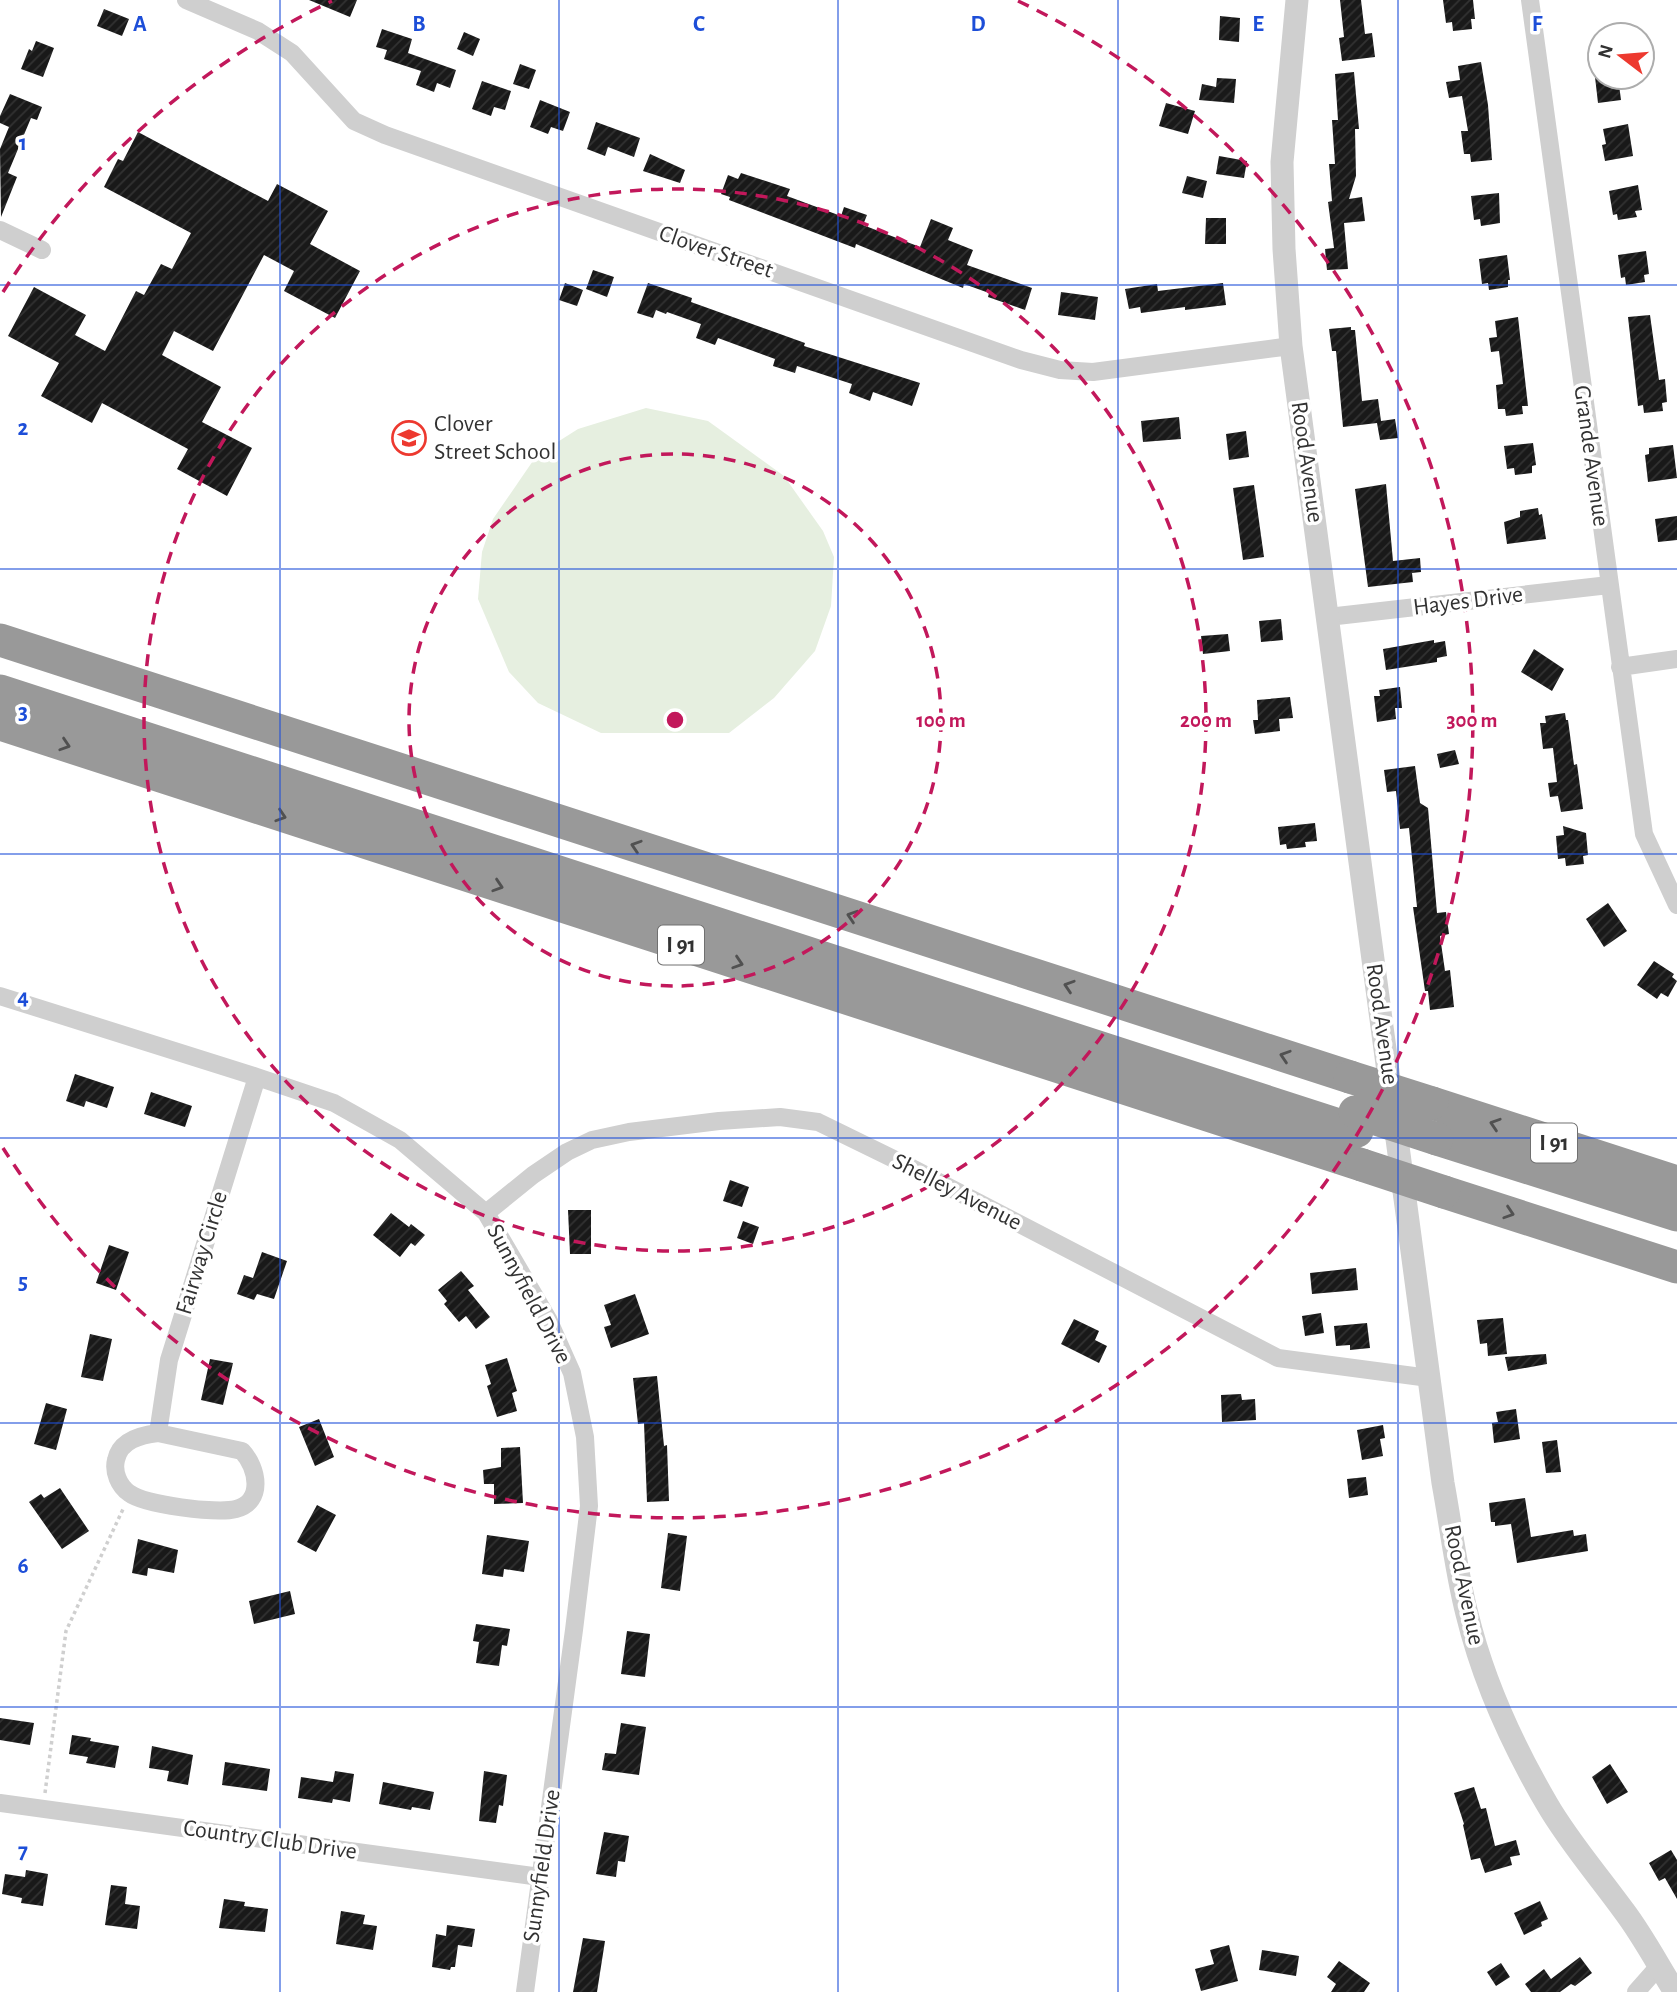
<svg xmlns="http://www.w3.org/2000/svg" width="1677" height="1992" font-family="'Alegreya Sans',sans-serif">
<defs>
<pattern id="building-hatch" width="6" height="6" patternUnits="userSpaceOnUse" patternTransform="scale(1.75)"><rect width="6" height="6" fill="#191919"/><path d="M-1 1l2-2M0 6l6-6M5 7l2-2" fill="none" stroke="#323232"/></pattern>
</defs>
<rect width="100%" height="100%" fill="#fff"/>
<!-- grass -->
<path fill="#e6efe0" d="M646 408 708 421 784 476 823 531 834 557 831 606 815 651 774 698 729 733H601L538 703 509 672 478 599 482 552 493 519 537 455 578 429Z"/>
<!-- building -->
<path fill="url(#building-hatch)" d="M309 0H357L350 17Z
M1340 0H1361L1365 34 1372 33 1375 57 1342 61 1339 38 1344 37Z
M1443 0H1473L1475 19H1471L1472 29 1453 31 1452 22 1446 23Z
M104 9 129 19 122 36 97 26Z
M1220 16 1240 18 1239 42 1219 40Z
M382 29 412 39 408 53 456 70 450 88 437 83 434 92 416 85 421 71 384 59 387 50 376 47Z
M464 32 480 39 473 56 457 49Z
M36 41 54 48 43 77 21 69 29 49 32 51Z
M1481 62 1488 105 1492 160 1471 162 1470 154H1464L1461 131H1468L1462 96 1449 98 1446 82 1460 80 1458 66Z
M520 64 536 70 529 89 513 84Z
M1354 72 1359 129H1355L1356 176 1349 199 1362 197 1365 221 1344 223 1348 269 1327 270 1325 249 1334 248 1328 202 1332 201 1329 164H1335L1332 120H1338L1335 74Z
M1595 77H1618L1621 100 1598 103Z
M1217 78 1236 79 1234 103 1199 100 1202 84 1216 87Z
M482 81 511 91 505 110 494 107 491 116 472 109Z
M10 94 42 107 37 120 31 118 8 173 17 177 1 217 0 149 9 127 0 123V116Z
M540 100 570 112 563 131 551 127 548 134 530 127Z
M1166 103 1195 111 1188 134 1159 126Z
M596 122 640 138 634 157 608 147 605 156 587 149Z
M1628 124 1633 156 1605 161 1602 145 1606 144 1603 129Z
M138 132 268 201 277 184 328 211 310 244 360 271 335 318 284 291 294 271 264 255 213 351 174 331 162 355 221 387 202 422 252 448 227 496 177 469 188 449 102 403 92 423 41 396 59 363 8 336 34 287 86 315 75 335 105 351 136 291 144 295 161 264 172 269 191 233 104 187 118 159 123 161Z
M650 154 685 170 680 183 643 171Z
M1219 156 1247 161 1244 178 1216 174Z
M741 173 790 189 787 196 841 216 844 207 867 215 863 225 920 247 931 219 953 228 948 240 973 250 967 265 1032 288 1025 310 988 297 989 293 964 284 963 288 856 244 855 248 729 200 730 197 721 194 728 175 738 179Z
M1187 176 1207 181 1203 198 1182 193Z
M1638 185 1642 210 1635 211 1637 217 1618 220 1617 214 1613 215 1609 191Z
M1499 193 1500 223 1481 226 1480 219 1474 220 1471 196Z
M1206 218H1226V244H1205Z
M1646 251 1649 274 1644 275 1645 282 1626 285 1625 277 1621 278 1618 255Z
M1507 255 1510 280H1508V287L1489 290 1488 283 1482 284 1479 259Z
M593 270 614 277 607 297 586 289Z
M565 283 583 290 577 306 559 300Z
M648 283 692 298 691 302 805 343 804 346 920 383 912 406 873 392 870 401 849 393 852 384 797 366 795 373 773 366 775 359 718 338 715 345 696 338 701 324 667 312 666 314 656 310 653 318 637 313Z
M1223 283 1226 305 1185 310V307L1141 313 1140 307 1129 309 1125 289 1157 284 1158 291Z
M1061 292 1098 297 1095 320 1058 315Z
M1650 315 1659 380 1665 379 1667 402 1662 403 1663 411 1644 413 1643 405 1638 406 1628 317Z
M1518 317 1528 406H1522L1523 414 1506 416 1505 409H1498L1496 385 1503 384 1499 351 1491 352 1489 338 1497 337 1495 321Z
M1351 327V330H1355L1362 401 1378 399 1381 421 1395 419 1398 438 1380 440 1377 423 1343 427 1336 351H1332L1329 329Z
M1179 417 1181 439 1143 442 1141 421Z
M1246 431 1249 457 1229 460 1226 434Z
M1533 443 1536 465 1532 466V473L1515 475 1514 468 1507 469 1504 446Z
M1673 445 1677 478 1648 482 1645 455 1649 454V448Z
M1386 484 1393 561 1420 558 1421 572 1412 573 1413 582 1368 587 1355 489Z
M1254 485 1264 557 1243 560 1233 488Z
M1538 508 1539 515 1542 514 1546 539 1507 544 1504 522 1520 517V511Z
M1677 516V540L1658 542 1655 519Z
M1281 619 1283 640 1261 642 1259 621Z
M1228 634 1230 651 1203 654 1201 636Z
M1434 640V643L1445 641 1447 656 1437 658V662L1386 670 1383 649Z
M1534 649 1564 669 1552 691 1521 672Z
M1400 687 1402 708H1395L1396 719 1377 722 1374 696H1380L1379 690Z
M1290 697 1293 718 1279 719 1280 731 1255 734 1253 720H1258L1257 700Z
M1565 713 1566 720H1568L1574 765 1577 764 1583 809 1561 812 1558 796 1550 797 1548 783 1557 782 1553 748 1543 749 1540 723H1546L1545 716Z
M1455 750 1459 764 1440 768 1437 754Z
M1415 766 1420 803 1428 808 1437 913 1446 912 1449 934 1440 936 1445 971 1450 970 1454 1007 1430 1010 1428 991H1425L1413 907H1417L1409 828 1400 829 1396 791 1387 792 1384 770Z
M1315 823 1317 841 1305 842 1306 847 1287 849 1286 844 1280 845 1278 827Z
M1563 826 1586 833 1588 855 1583 856 1584 864 1566 866 1565 858 1558 859 1556 836 1564 835Z
M1608 903 1627 931 1604 947 1586 919Z
M1654 961 1674 974 1672 977 1677 981 1668 997 1661 993 1657 999 1637 985Z
M75 1074 114 1087 107 1108 86 1101 84 1107 66 1101Z
M151 1092 192 1106 185 1127 144 1114Z
M730 1180 749 1187 742 1207 723 1201Z
M568 1210H591V1254H570Z
M391 1213 409 1227 411 1224 425 1235 415 1246 411 1243 400 1257 373 1235Z
M743 1221 759 1227 753 1244 737 1238Z
M109 1245 129 1252 116 1290 96 1283Z
M262 1252 287 1261 274 1299 257 1294 254 1300 237 1294 244 1275 253 1278Z
M1356 1268 1358 1290 1312 1294 1310 1273Z
M461 1271 474 1286 468 1290 490 1317 476 1329 466 1316 459 1322 444 1304 447 1301 438 1290Z
M635 1294 649 1334 611 1348 604 1327 611 1325 604 1305Z
M1321 1313 1324 1333 1305 1336 1302 1316Z
M1503 1318 1507 1354 1488 1356 1487 1343 1480 1344 1477 1320Z
M1074 1319 1099 1331 1095 1340 1107 1346 1099 1363 1061 1344Z
M1367 1323 1370 1348 1350 1350V1345L1336 1346 1334 1326Z
M90 1334 112 1339 103 1381 81 1377Z
M1546 1354 1547 1364 1508 1371 1505 1357Z
M507 1358 517 1391 512 1393 517 1411 497 1417 487 1386 491 1384 485 1365Z
M210 1359 233 1363 223 1405 201 1400Z
M657 1376 664 1446 667 1445 669 1501 647 1502 644 1423 638 1424 633 1378Z
M1241 1394 1242 1400 1255 1399 1256 1420 1222 1422 1221 1395Z
M46 1403 67 1409 56 1450 34 1444Z
M1516 1409 1520 1439 1494 1443 1492 1423 1498 1422 1496 1412Z
M319 1419 334 1457 315 1466 299 1427Z
M1383 1425 1385 1438 1380 1439 1383 1456 1362 1460 1357 1430Z
M1557 1440 1561 1472 1546 1473 1542 1442Z
M520 1447 523 1503 494 1504V1484H484L483 1470 501 1467V1448Z
M1366 1477 1368 1495 1349 1498 1347 1479Z
M60 1488 89 1531 62 1549 29 1502 41 1494 44 1498Z
M1525 1498 1531 1537 1573 1530 1574 1536 1586 1534 1588 1551 1517 1563 1511 1524 1495 1526V1522H1491L1489 1503Z
M317 1505 336 1515 316 1552 297 1542Z
M668 1533 687 1536 680 1591 661 1588Z
M487 1535 529 1541 524 1572 504 1569 503 1577 482 1574Z
M138 1539 178 1550 174 1573 148 1568 147 1576 132 1573Z
M290 1591 295 1614 254 1624 249 1601Z
M476 1624 510 1629 507 1646 502 1645 499 1666 476 1663 479 1642 473 1641Z
M627 1631 650 1634 645 1677 621 1674Z
M0 1718 34 1723 30 1745 0 1740Z
M621 1723 646 1727 639 1775 602 1770 605 1753 616 1754Z
M72 1735 91 1738 90 1741 119 1746 115 1768 86 1763 88 1757 69 1754Z
M152 1746 193 1755 188 1785 167 1781 169 1771 149 1768Z
M225 1762 270 1769 267 1791 222 1785Z
M1610 1764 1628 1792 1607 1804 1592 1777Z
M335 1771 354 1774 350 1802 333 1799 332 1803 298 1798 301 1777 333 1782Z
M484 1771 507 1775 503 1806 499 1805 496 1823 479 1821Z
M383 1782 434 1792 430 1810 412 1807 411 1810 379 1804Z
M1474 1787 1481 1809 1486 1808 1495 1846 1516 1840 1520 1855 1510 1857 1512 1865 1485 1873 1480 1858 1471 1860 1463 1825 1464 1824 1454 1793Z
M604 1832 629 1836 625 1862 618 1861 616 1877 596 1874Z
M1671 1850 1677 1860V1899L1665 1878 1659 1881 1649 1863Z
M26 1870 48 1874 43 1906 21 1903 22 1898 2 1894 5 1874 25 1877Z
M111 1885 127 1887 125 1904 140 1906 137 1929 105 1925Z
M224 1899 245 1902 244 1906 268 1909 265 1932 219 1928Z
M1540 1901 1548 1919 1541 1922 1542 1926 1524 1935 1514 1913Z
M341 1911 365 1915 363 1924 377 1926 373 1950 336 1944Z
M447 1925 475 1929 472 1947 458 1945 455 1967H451L450 1970 432 1967 436 1934 446 1936Z
M583 1938 605 1941 597 1992H573Z
M1229 1945 1238 1981 1201 1991 1195 1969 1214 1964 1210 1950Z
M1262 1950 1299 1956 1296 1976 1259 1970Z
M1580 1957 1592 1973 1575 1986 1571 1984 1560 1992H1531L1525 1984 1544 1969 1551 1979Z
M1339 1961 1370 1983 1364 1992H1331L1336 1984 1327 1977Z
M1501 1963 1510 1977 1496 1986 1487 1972Z"/>
<g fill="none" stroke-linecap="round" stroke-linejoin="round">
<!-- path -->
<path stroke="#cfcfcf" stroke-width="3.5" stroke-dasharray="3.5 3.5" stroke-linecap="butt" d="M45 1793 66 1631 124 1507"/>
<!-- minor -->
<path stroke="#cfcfcf" stroke-width="18" d="M186 0 258 31 292 53 354 121 385 135 1021 360 1060 370 1093 372 1291 346
M1530 0 1644 834 1677 905
M0 230 42 250
M1328 617 1609 585
M1620 667 1677 659
M0 996 257 1077 334 1103 400 1140 486 1213 548 1319 572 1373 585 1437 589 1506 574 1630 525 1992
M486 1213 533 1175 567 1152 592 1140 629 1132 719 1121 780 1117 818 1122 906 1165 1278 1358 1429 1378
M158 1433 169 1360 257 1077
M158 1433 242 1451C258 1468 264 1502 236 1509 217 1514 145 1505 129 1493 119 1486 113 1472 116 1460 120 1440 141 1435 158 1433Z
M0 1803 540 1877
M1636 1992 1659 1966"/>
<!-- tertiary -->
<path stroke="#cfcfcf" stroke-width="23" d="M1297 0 1282 162 1284 249 1291 346 1443 1483C1451 1526 1456 1571 1467 1614 1483 1680 1512 1744 1547 1804 1569 1842 1598 1875 1624 1911 1643 1936 1658 1965 1675 1992"/>
<!-- motorway -->
<path stroke="#999" stroke-width="33" d="M0 640 1350 1077
M0 691 1357 1131
M0 724 1362 1165
M1432 1103 1677 1182
M1437 1139 1677 1215
M1444 1192 1677 1267"/>
<!-- motorway-bridge -->
<path stroke="#999" stroke-width="33" d="M1350 1077 1432 1103
M1355 1112 1437 1139
M1362 1165 1444 1192"/>
</g>
<!-- one-way arrows -->
<defs><path id="oneway-chevron" d="M-2-3.5L2.5 0L-2 3.5" fill="none" stroke-width="1.6" stroke-linecap="round" stroke-linejoin="round" transform="scale(1.75)"/></defs>
<g stroke="#515151">
<use href="#oneway-chevron" transform="translate(65 745) rotate(18)"/>
<use href="#oneway-chevron" transform="translate(281 816) rotate(18)"/>
<use href="#oneway-chevron" transform="translate(636 846) rotate(-162)"/>
<use href="#oneway-chevron" transform="translate(498 886) rotate(18)"/>
<use href="#oneway-chevron" transform="translate(852 916) rotate(-162)"/>
<use href="#oneway-chevron" transform="translate(738 963) rotate(18)"/>
<use href="#oneway-chevron" transform="translate(1069 986) rotate(-162)"/>
<use href="#oneway-chevron" transform="translate(1285 1056) rotate(-162)"/>
<use href="#oneway-chevron" transform="translate(1495 1124) rotate(-162)"/>
<use href="#oneway-chevron" transform="translate(1509 1213) rotate(18)"/>
</g>
<!-- grid -->
<path fill="none" stroke="#1d4ed8" stroke-width="2" stroke-opacity="0.55" d="M280 0V1992M559 0V1992M838 0V1992M1118 0V1992M1398 0V1992M0 285H1677M0 569H1677M0 854H1677M0 1138H1677M0 1423H1677M0 1707H1677"/>
<!-- distance rings -->
<g fill="none" stroke="#c2185b" stroke-width="3.5" stroke-dasharray="12 9">
<circle cx="675" cy="720" r="266"/>
<circle cx="675" cy="720" r="531"/>
<path d="M3 292A797 797 0 0 1 332 1M1018 1A797 797 0 1 1 3 1148"/>
</g>
<!-- icons -->
<defs>
<g id="school-ring" transform="scale(1.75)"><circle r="9.5" fill="#fff" stroke="#ed392f" stroke-width="1.5"/><path d="M0-5L7-2L0 1L-7-2ZM-4 1L0 2.5L4 1V4Q0 6-4 4Z" fill="#ed392f"/></g>
</defs>
<g fill-rule="evenodd">
<use href="#school-ring" x="409" y="438"/>
</g>
<g text-anchor="middle" dominant-baseline="central" stroke-width="7" stroke-linejoin="round" paint-order="stroke">
<!-- shield labels -->
<g fill="#fff" stroke="#707070" stroke-width="2">
<rect x="658" y="925.5" width="46" height="39" rx="5"/>
<rect x="1531" y="1123.5" width="46" height="39" rx="5"/>
</g>
<g font-size="23" font-weight="bold" fill="#323232">
<text x="681" y="945">I 91</text>
<text x="1554" y="1143">I 91</text>
</g>
<!-- street labels -->
<g font-size="24" fill="#323232" stroke="#fff">
<text transform="translate(716 252) rotate(19)">Clover Street</text>
<text transform="translate(1591 456) rotate(82)">Grande Avenue</text>
<text transform="translate(1307 462) rotate(82)">Rood Avenue</text>
<text transform="translate(1468 601) rotate(-7)">Hayes Drive</text>
<text transform="translate(1382 1024) rotate(82)">Rood Avenue</text>
<text transform="translate(957 1192) rotate(27)">Shelley Avenue</text>
<text transform="translate(202 1253) rotate(-73)">Fairway Circle</text>
<text transform="translate(529 1294) rotate(62)">Sunnyfield Drive</text>
<text transform="translate(1464 1585) rotate(78)">Rood Avenue</text>
<text transform="translate(270 1840) rotate(8)">Country Club Drive</text>
<text transform="translate(542 1866) rotate(-82)">Sunnyfield Drive</text>
</g>
<!-- poi labels -->
<g font-size="24" fill="#323232" stroke="#fff" text-anchor="start">
<text x="434" y="424">Clover<tspan x="434" dy="28">Street School</tspan></text>
</g>
</g>
<g font-size="23" text-anchor="middle" font-weight="bold" fill="#1d4ed8" stroke="#fff" stroke-width="7" stroke-linejoin="round" paint-order="stroke">
<text x="140" y="31">A</text>
<text x="419" y="31">B</text>
<text x="699" y="31">C</text>
<text x="978" y="31">D</text>
<text x="1258" y="31">E</text>
<text x="1537" y="31">F</text>
<text x="23" y="150">1</text>
<text x="23" y="435">2</text>
<text x="23" y="719">3</text>
<text x="23" y="1004">4</text>
<text x="23" y="1289">5</text>
<text x="23" y="1573">6</text>
<text x="23" y="1858">7</text>
</g>
<circle cx="675" cy="720" r="10" fill="#c2185b" stroke="#fff" stroke-width="3.5"/>
<g font-size="21" text-anchor="middle" font-weight="bold" fill="#c2185b" stroke="#fff" stroke-width="7" stroke-linejoin="round" paint-order="stroke">
<text x="941" y="727">100 m</text>
<text x="1206" y="727">200 m</text>
<text x="1472" y="727">300 m</text>
</g>
<!-- north arrow -->
<g transform="translate(1621 56) rotate(286)"><circle r="33" fill="#ffffff" stroke="#adadad" stroke-width="2"/>
<path d="M0-5L12 26L0 18L-12 26Z" fill="#ed392f"/>
<text y="-10" font-size="19" font-weight="bold" text-anchor="middle" fill="#323232">N</text>
</g>
</svg>
